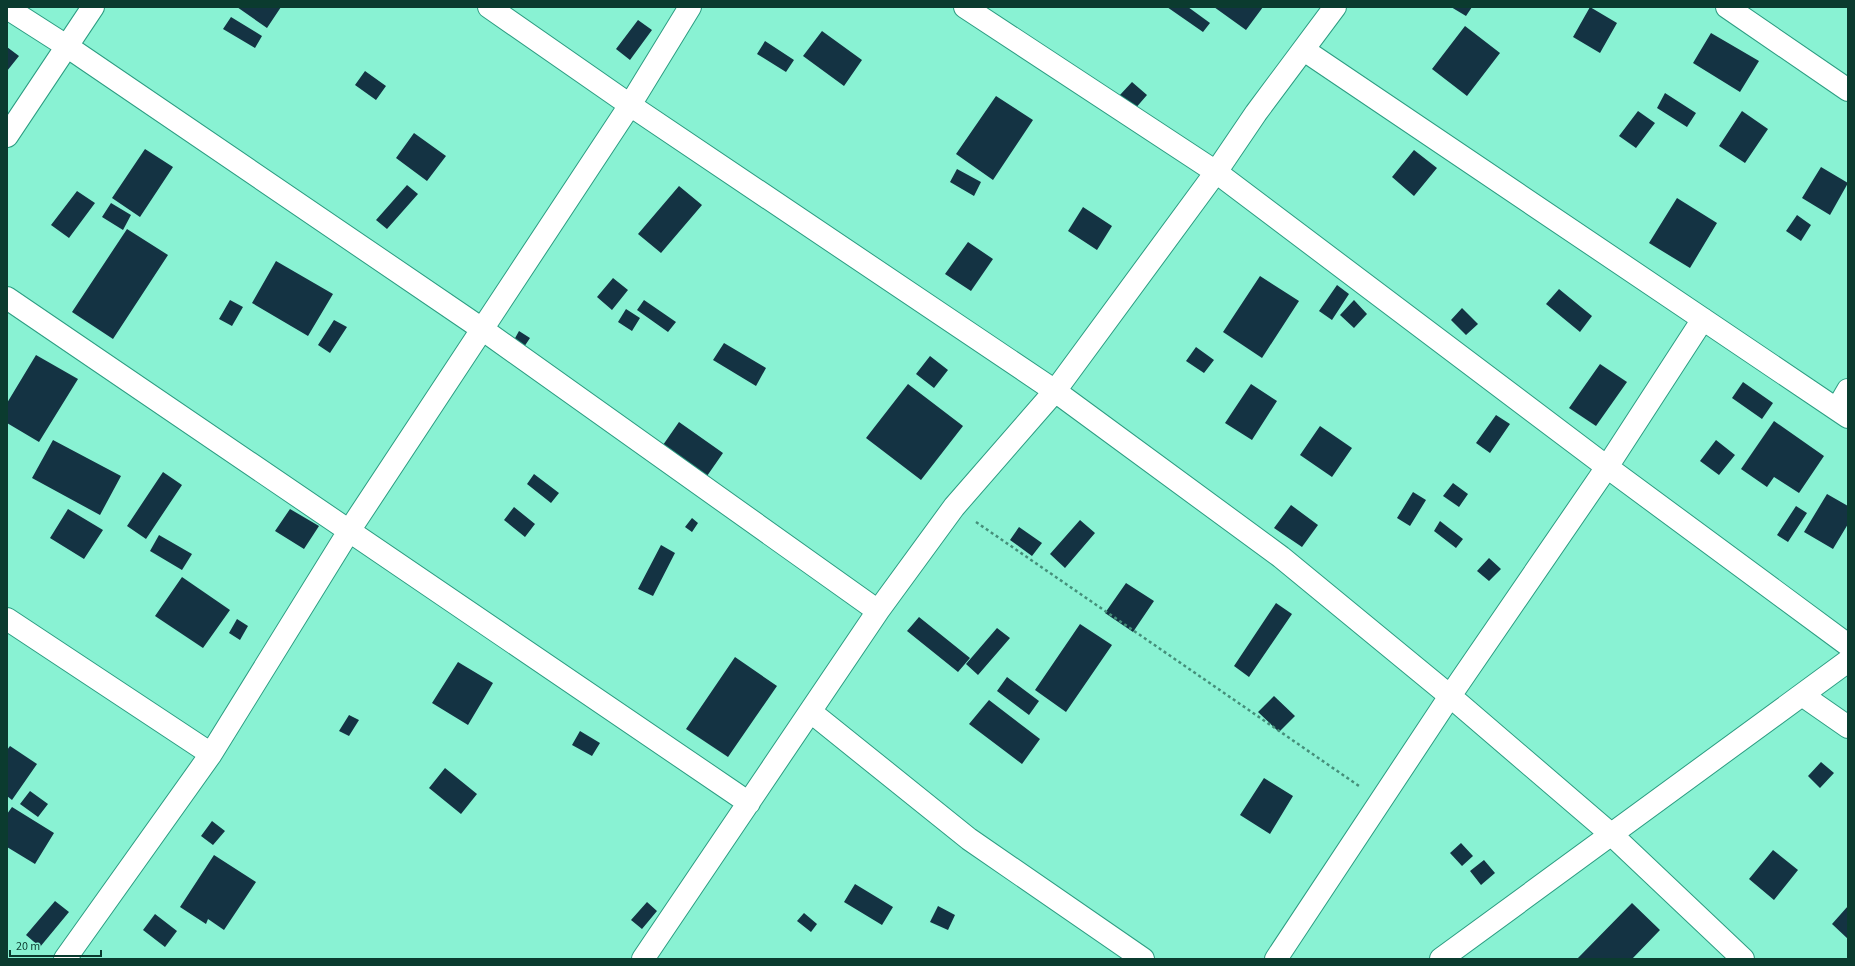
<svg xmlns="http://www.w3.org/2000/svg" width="1855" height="966" font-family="'Source Sans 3',sans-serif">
<rect width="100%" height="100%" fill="#89f2d3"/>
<!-- building -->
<path fill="#143343" d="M237 7H281L267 28Z
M1167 7H1188L1210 23 1203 32Z
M1214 7H1263L1246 30Z
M1451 7H1472L1466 16Z
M1590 7 1617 23 1600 53 1573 37Z
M231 17 262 36 255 48 223 29Z
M638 20 652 30 630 60 616 49Z
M1465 26 1500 53 1467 96 1432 69Z
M822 31 862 60 844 86 803 56Z
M1711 33 1759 61 1740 92 1693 63Z
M765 41 794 60 786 72 757 54Z
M7 47 19 56 7 71Z
M365 71 386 86 376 100 355 85Z
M1132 82 1147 95 1134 110 1119 96Z
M1665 93 1696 113 1687 127 1657 108Z
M996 96 1033 120 993 180 956 154Z
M1638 111 1655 123 1636 148 1619 136Z
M1742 111 1768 129 1745 163 1719 146Z
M414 133 446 156 427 181 396 158Z
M145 149 173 167 140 217 112 198Z
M1414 150 1437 168 1414 196 1392 177Z
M1821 167 1848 183 1830 215 1802 198Z
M957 169 981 182 974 196 950 182Z
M407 185 418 194 387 229 376 220Z
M679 186 702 205 661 253 638 234Z
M77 191 95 203 69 238 51 225Z
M1677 198 1717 223 1690 268 1649 243Z
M111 203 131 215 123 230 102 217Z
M1083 207 1112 226 1097 250 1068 231Z
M1797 215 1811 225 1801 241 1786 231Z
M127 229 168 255 113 339 72 312Z
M968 242 993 259 971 291 945 274Z
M276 261 333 294 308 336 252 303Z
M1260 276 1299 301 1262 358 1223 332Z
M613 278 628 290 612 310 597 297Z
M1337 285 1349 294 1332 320 1319 311Z
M1559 289 1592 316 1580 332 1546 304Z
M230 300 243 307 232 326 219 319Z
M644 300 676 322 668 332 637 310Z
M1354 300 1367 314 1354 328 1340 315Z
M1462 308 1478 324 1466 335 1451 320Z
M626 309 640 318 632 331 618 322Z
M334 320 347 327 330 353 318 345Z
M519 331 530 338 524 347 514 340Z
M724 343 766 368 756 386 713 360Z
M1196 347 1214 360 1204 373 1186 361Z
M36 355 78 379 39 442 7 423V403Z
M930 356 948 370 934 388 916 374Z
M1600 364 1627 382 1596 426 1569 408Z
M1743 382 1773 403 1762 419 1732 398Z
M908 384 963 426 921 480 866 438Z
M1251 384 1277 401 1252 440 1225 423Z
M1496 415 1510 424 1490 453 1476 443Z
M1774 421 1824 456 1799 493 1774 477 1767 487 1741 469Z
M679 422 723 453 707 476 663 445Z
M1320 426 1352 448 1332 477 1300 455Z
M53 440 121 476 100 515 32 478Z
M1716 440 1735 455 1719 475 1700 461Z
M163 472 182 485 146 539 127 526Z
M534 474 559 493 551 503 527 484Z
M1453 483 1468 494 1459 507 1443 496Z
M1413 492 1426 500 1410 526 1397 518Z
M1827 494 1848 506V524L1833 549 1804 532Z
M1291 505 1318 525 1302 547 1274 528Z
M1796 506 1807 513 1788 542 1777 535Z
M514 507 535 524 525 537 504 520Z
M68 509 103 530 84 559 50 538Z
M290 509 319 526 304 549 275 531Z
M692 518 698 523 692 532 685 527Z
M1080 520 1095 533 1065 568 1050 554Z
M1440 521 1463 539 1456 548 1434 531Z
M1019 527 1042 543 1032 556 1010 540Z
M159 535 192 554 182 570 150 551Z
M661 545 675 553 653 596 638 589Z
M1489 558 1501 569 1489 581 1477 571Z
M182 577 230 610 203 648 155 616Z
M1126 583 1154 601 1133 632 1105 613Z
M1276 603 1292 614 1249 677 1234 666Z
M919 617 970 658 958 672 907 631Z
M237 619 248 626 240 640 229 633Z
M1080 624 1112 645 1066 712 1035 690Z
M997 628 1010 638 978 675 966 664Z
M735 657 777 686 728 757 686 729Z
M458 662 493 683 468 725 432 703Z
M1007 677 1039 701 1029 715 997 691Z
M1274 696 1295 716 1279 732 1258 712Z
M989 700 1040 739 1022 764 969 724Z
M349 715 359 720 349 736 339 731Z
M580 731 600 743 592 756 572 745Z
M10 746 37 764 12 800 7 796V750Z
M1821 762 1834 773 1820 788 1808 776Z
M445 768 477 794 461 814 429 788Z
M1264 778 1293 796 1270 834 1240 815Z
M30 791 48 804 38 817 20 804Z
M12 807 54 833 35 864 7 847V814Z
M212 821 225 831 213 845 201 836Z
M1461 843 1473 856 1462 866 1450 853Z
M1773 850 1798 870 1774 900 1749 879Z
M214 855 256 882 224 930 208 919 206 924 180 907Z
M1484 860 1495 873 1481 885 1470 871Z
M855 884 893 907 882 925 844 902Z
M55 901 69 912 40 947 26 935Z
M647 902 657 911 642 929 631 920Z
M1632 903 1660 930 1632 959H1577Z
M938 906 955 915 948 930 930 922Z
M1848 906V939L1832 924Z
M804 913 817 924 811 932 797 921Z
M155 914 177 931 165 947 143 930Z"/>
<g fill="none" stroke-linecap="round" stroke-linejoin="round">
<!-- minor casing -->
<g stroke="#2c9d82" stroke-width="24">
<path id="minor" d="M489 7 630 105 1055 391 1281 557 1450 696 1612 835 1743 959
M965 7 1216 172 1607 467 1848 645
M1727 7 1848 90
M7 8 68 47 482 329 878 611
M1304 50 1848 417
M7 136 93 7
M7 298 749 803
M1837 409 1848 390
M7 619 211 754
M1802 695 1848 727
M811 712 969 839 1143 959
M65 959 211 754 349 531 630 105 690 7
M643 959 878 611 954 507 1055 391 1216 172 1256 113 1335 7
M1276 959 1450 696 1607 467 1703 319
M1441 959 1848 661"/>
</g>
<!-- path -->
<path stroke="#458f7a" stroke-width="2.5" stroke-dasharray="3 3" stroke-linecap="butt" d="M976 522 1359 786"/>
<!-- minor -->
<use href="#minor" stroke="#fff" stroke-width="22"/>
</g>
<!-- border -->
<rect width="1855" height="966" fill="none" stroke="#0b3b2f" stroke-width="16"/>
<!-- scale -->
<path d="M10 950v6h91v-6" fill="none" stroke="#0b3b2f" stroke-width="2"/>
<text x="16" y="950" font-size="12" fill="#0b3b2f" stroke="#89f2d3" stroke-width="3" paint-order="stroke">20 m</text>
</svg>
